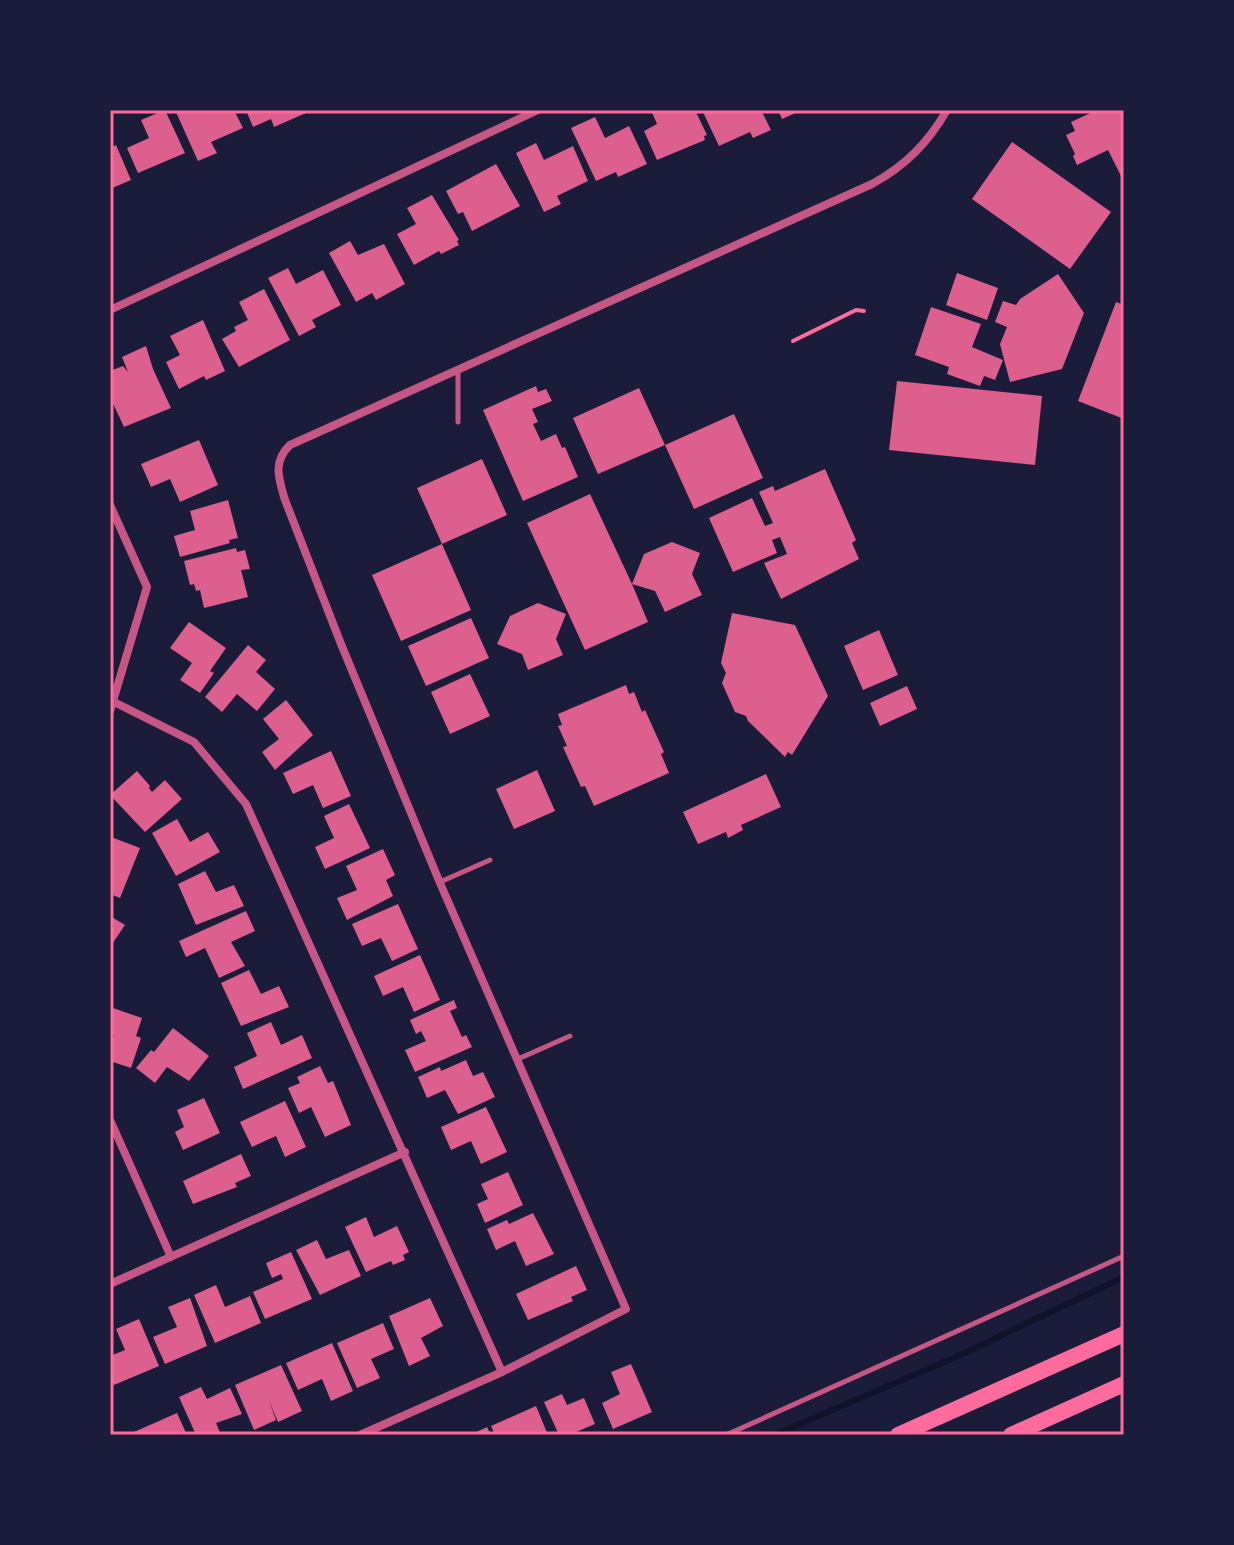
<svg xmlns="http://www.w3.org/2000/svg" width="1234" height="1545" font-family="Rubik,sans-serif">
<rect width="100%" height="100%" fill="#1b1b3a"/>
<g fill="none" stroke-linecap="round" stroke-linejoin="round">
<!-- stream -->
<path stroke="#12122b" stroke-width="6" d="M774 1435 956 1357 1124 1277"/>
</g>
<!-- building -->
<path fill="#dd5f8e" d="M165 110 185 153 138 173 127 148 149 138 141 120Z
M175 110H234L243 128 211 142 217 153 198 161Z
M246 110H305L306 113 274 127 271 119 253 127Z
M651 110H695L707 135 704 136 705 140 657 160 644 131 657 124Z
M702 110H761L771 130 753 138 750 132 719 146Z
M778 110H802L782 119Z
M1097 110H1124V182L1108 150 1077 165 1073 156 1075 154 1066 135 1075 131 1071 122Z
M595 117 605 138 629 126 647 164 618 177 616 172 596 181 571 128Z
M1012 142 1111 212 1070 269 972 199Z
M536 143 544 160 573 146 588 181 557 196 561 204 544 212 516 153Z
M116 145 131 180 110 189V148Z
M496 164 520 206 472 231 463 212 458 214 446 191Z
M432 195 459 240 457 241 459 245 441 254 439 251 414 265 397 234 416 224 407 208Z
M350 241 358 255 384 244 405 284 376 300 372 293 356 302 329 253Z
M288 268 296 284 323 270 341 305 312 320 316 327 299 336 268 278Z
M957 273 998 288 987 320 946 305Z
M1058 274 1084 313 1062 369 1010 382 1000 344 1007 327 995 322 1003 301 1016 305 1020 299Z
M264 289 290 340 239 367 222 339 236 331 234 327 248 320 239 302Z
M1116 302 1124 305V419L1078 401Z
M931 307 981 324 972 347 1003 360 995 380 984 376 980 386 947 374 949 367 915 355Z
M203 320 225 371 206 380 204 376 179 389 166 362 180 355 170 336Z
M146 346 153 369 171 408 124 427 110 397V371L123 366 128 372 122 357Z
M897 381 1042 396 1035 465 889 450Z
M536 386 538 392 546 389 552 401 532 409 538 422 533 424 541 441 556 434 562 448 565 447 578 477 523 501 483 410Z
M639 388 665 445 598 474 573 418Z
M734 414 763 478 694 509 665 445Z
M199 440 218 485 180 502 170 479 151 487 141 464Z
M482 459 507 515 442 544 417 488Z
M825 469 856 540 852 543 859 559 781 599 764 563 787 554 780 537 772 540 777 553 733 572 709 518 752 498 765 526 773 523 759 492 773 486 775 491Z
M590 494 632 584 644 554 672 542 700 553 692 574 702 595 665 612 655 591 632 584 648 622 585 650 527 523Z
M228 500 238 538 229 540 230 543 180 557 174 536 195 530 190 511Z
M442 544 471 610 401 641 372 575Z
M236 548 237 552 245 550 250 569 241 570 248 597 204 608 200 590 196 591 194 584 190 585 184 561Z
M538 603 566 614 556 639 563 655 528 670 522 654 497 644 510 616Z
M732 613 795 625 828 696 792 755 788 752 785 757 748 721 746 716 735 712 722 683 726 673 721 663Z
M471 618 489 658 426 686 408 646Z
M189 622 226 648 210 671 214 673 200 693 180 680 192 663 170 648Z
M879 630 898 675 863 690 844 646Z
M248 645 266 660 256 672 275 689 257 711 237 694 222 712 205 697Z
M470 674 490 716 450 734 431 692Z
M626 685 629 694 634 692 642 712 645 710 664 752 661 754 669 773 594 806 585 786 581 787 563 747 567 746 558 726 562 725 558 714Z
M907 686 917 709 880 726 870 703Z
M286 700 313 735 275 770 262 752 279 739 263 719Z
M331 751 351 796 323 808 313 785 293 794 283 773Z
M537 770 555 811 514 829 496 789Z
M137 771 150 786 149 788 152 792 165 780 182 799 145 832 110 795Z
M766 774 781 807 741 825 743 830 728 838 726 832 698 844 683 812Z
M349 804 370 848 325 869 315 847 334 838 324 816Z
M177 819 190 842 208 832 220 852 176 876 152 833Z
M111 837 140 848 120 898 110 894Z
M383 849 395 875 386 880 393 896 347 920 337 898 357 890 346 866Z
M205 871 216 892 234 885 244 906 196 925 178 884Z
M398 904 418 949 392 961 381 938 362 946 352 924Z
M246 911 255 931 231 942 245 966 219 978 205 948 186 957 179 941Z
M110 916 125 925 110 947Z
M420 955 440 1000 414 1012 403 987 383 996 374 976Z
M249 970 261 994 279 986 289 1007 241 1026 221 983Z
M454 1000 457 1008 450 1011 462 1037 466 1035 472 1047 415 1072 405 1050 426 1041 421 1031 416 1034 410 1020Z
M110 1007 142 1018 136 1036 141 1038 131 1068 110 1061V1048L114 1035 110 1034Z
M271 1022 281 1045 302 1035 312 1058 243 1089 234 1067 257 1056 247 1033Z
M173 1028 209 1056 189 1081 167 1067 155 1083 136 1068 151 1050 154 1052Z
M466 1060 473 1076 483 1072 495 1097 458 1114 445 1090 427 1098 418 1077 440 1067 441 1071Z
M320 1066 328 1083 333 1081 351 1125 325 1137 311 1107 299 1113 288 1088 300 1083 297 1077Z
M204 1098 220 1133 183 1150 175 1132 184 1127 177 1110Z
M285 1101 306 1147 285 1157 276 1136 252 1147 240 1122Z
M486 1107 507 1152 481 1164 471 1141 451 1150 441 1127Z
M241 1154 251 1176 235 1183 237 1187 193 1204 183 1181Z
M508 1172 523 1205 485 1223 477 1204 488 1199 481 1184Z
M533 1213 554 1254 526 1266 515 1241 496 1250 487 1229 507 1220 509 1224Z
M366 1217 374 1237 397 1226 409 1252 403 1255 405 1260 393 1265 391 1261 366 1272 345 1227Z
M317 1240 326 1259 349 1250 361 1276 320 1295 296 1250Z
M291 1252 312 1299 265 1319 253 1292 283 1279 281 1274 272 1278 266 1263Z
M576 1266 587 1290 571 1297 573 1301 528 1320 516 1294Z
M216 1285 225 1307 250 1296 261 1323 215 1343 194 1295Z
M190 1298 207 1346 165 1364 153 1337 177 1327 168 1307Z
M430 1298 443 1326 421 1338 430 1356 409 1366 389 1316Z
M139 1319 159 1366 114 1385 110 1376V1356L125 1350 116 1329Z
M383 1323 394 1349 371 1359 380 1378 357 1388 337 1343Z
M332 1343 353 1391 331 1401 322 1379 298 1390 286 1363Z
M631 1364 652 1412 613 1429 602 1403 620 1394 611 1372Z
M281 1365 302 1411 278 1422 269 1401 276 1420 254 1430 235 1385Z
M201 1387 207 1399 230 1388 242 1414 216 1423 221 1435H196L179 1397Z
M562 1394 567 1405 584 1398 595 1424 569 1435H559L544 1402Z
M536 1406 548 1435H495L491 1426Z
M177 1413 187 1435H135L134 1432Z
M487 1427 491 1435H470Z"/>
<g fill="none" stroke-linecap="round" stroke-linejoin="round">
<!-- path -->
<path stroke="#ff6b9d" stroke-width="4" d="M793 341 856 310 864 311"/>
<!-- service -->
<path stroke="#c65784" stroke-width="5" d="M458 371V422
M440 882 490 860
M518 1059 570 1036
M726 1435 1124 1256"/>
<!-- minor -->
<path stroke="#c65784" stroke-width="8" d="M110 310 538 110
M110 505 147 587 110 711
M110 700 194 742 246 804 502 1372
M111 1122 171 1257
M110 1284 405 1152
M360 1435 502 1372 626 1309 440 883 341 644 285 500C279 479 272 462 290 445L872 184C905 166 928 143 947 110"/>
<!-- primary -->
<path stroke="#ff6b9d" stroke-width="16" d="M898 1435 1124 1334
M1011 1435 1124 1384"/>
</g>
<!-- border -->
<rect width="1234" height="1545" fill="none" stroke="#1b1b3a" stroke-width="224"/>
<rect x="112" y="112" width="1010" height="1321" fill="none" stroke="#ff6b9d" stroke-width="3"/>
</svg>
